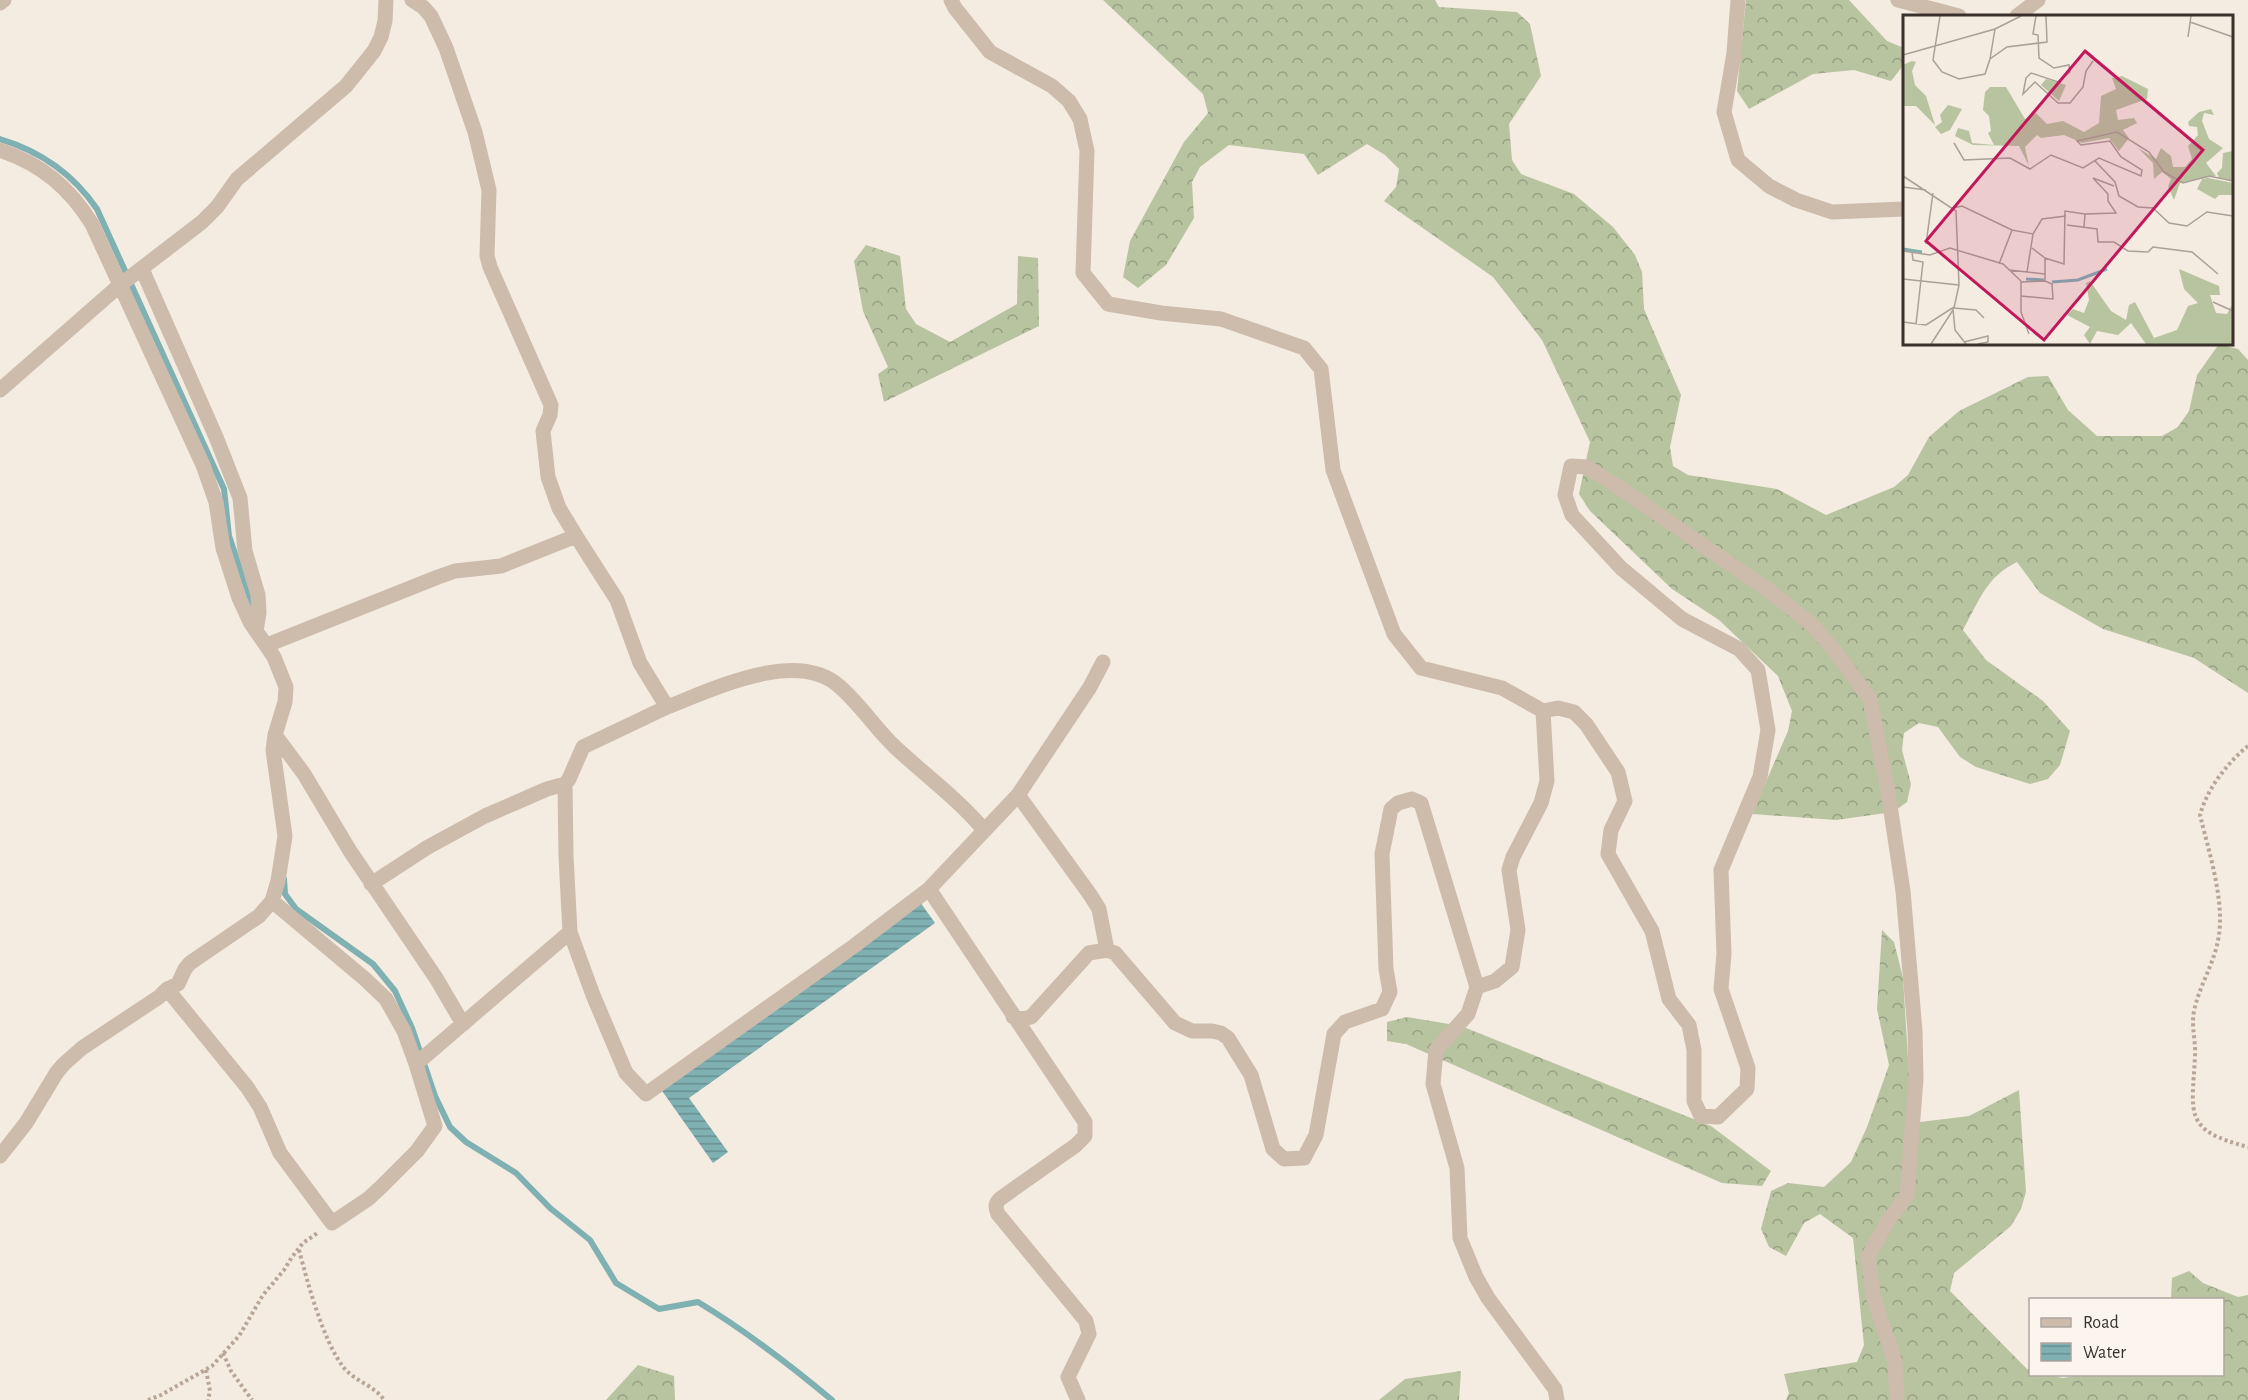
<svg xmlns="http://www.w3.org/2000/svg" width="2248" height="1400" font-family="'Alegreya Sans',sans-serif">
<defs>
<pattern id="forest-crowns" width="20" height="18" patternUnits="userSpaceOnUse" patternTransform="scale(1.5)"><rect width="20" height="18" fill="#b8c4a0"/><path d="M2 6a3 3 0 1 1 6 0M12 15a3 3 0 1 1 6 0" fill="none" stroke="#97a083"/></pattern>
<pattern id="water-rules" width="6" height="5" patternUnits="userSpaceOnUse" patternTransform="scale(1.5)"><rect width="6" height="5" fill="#7fb0b2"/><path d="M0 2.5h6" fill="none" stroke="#699091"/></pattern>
</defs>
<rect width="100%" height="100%" fill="#f4ebe1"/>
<!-- forest -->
<path fill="url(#forest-crowns)" d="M1103 0H1435L1439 7 1517 12 1530 24 1541 76 1509 124 1512 160 1521 174 1574 194 1613 227 1635 255 1642 272 1644 309 1681 395 1670 447 1673 466 1688 475 1777 489 1826 515 1894 487 1908 475 1929 437 1959 411 2028 377 2048 376 2068 410 2097 436H2162L2178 427 2189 411 2197 375 2219 344 2238 349 2248 360V693L2194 658 2103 629 2040 593 2017 562C1986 577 1979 601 1963 630L1986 660 2043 701 2070 731 2060 765 2048 779 2030 784 1976 767 1960 757 1938 727 1919 723 1904 733 1902 750 1911 784 1907 802 1893 812 1836 820 1752 814 1788 731 1792 711 1778 676 1719 620 1672 589 1590 511 1579 494 1590 442 1542 340 1493 277 1384 201 1396 187 1399 169 1385 155 1367 144 1318 175 1304 154 1229 145 1200 167 1192 182 1194 218 1166 265 1138 288 1123 277 1130 241 1184 142 1208 113 1203 94Z
M1746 0H1849L1887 41 1904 48 1902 67 1891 81 1854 70 1813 74 1749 109 1737 91Z
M866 245 900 256 906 309 916 324 950 342 1017 304 1018 256 1038 258 1039 326 884 402 878 374 888 367 863 311 854 261Z
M1882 930 1894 942 1903 978 1912 1123 1969 1116 2019 1090 2026 1192 2021 1209 2011 1226 1954 1273 1950 1291 2027 1369 2030 1370V1374L2049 1375 2063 1378 2086 1374H2222V1300L2171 1299 2172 1278 2189 1271 2203 1283 2238 1297 2248 1295V1400H1786L1789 1393 1784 1374 1857 1362 1864 1345 1853 1238 1820 1214 1804 1223 1786 1256 1769 1247 1761 1229 1771 1191 1788 1183 1824 1187 1851 1162 1867 1127 1889 1065 1877 1009Z
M1407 1017 1461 1026 1711 1126 1771 1171 1762 1186 1722 1183 1406 1044 1387 1041V1022Z
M638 1365 674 1376 675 1400H606Z
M1461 1371 1459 1400H1379L1405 1379Z"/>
<!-- water -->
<path fill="url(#water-rules)" d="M920 902 935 923 689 1098 728 1152 713 1163 660 1088Z"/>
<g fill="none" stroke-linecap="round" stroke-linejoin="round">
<!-- stream -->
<path stroke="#7fb0b2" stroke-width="6" d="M0 139C40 151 74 175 97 209L224 489 229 536 253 607
M284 879 285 894 296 909 373 964 395 991 412 1028 435 1096 450 1127 466 1142 516 1173 550 1208 590 1240 616 1283 659 1309 698 1302C746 1331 789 1364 832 1400"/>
<!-- path -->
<path stroke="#b9a596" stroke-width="4" stroke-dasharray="3 3" stroke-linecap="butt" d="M2248 746C2227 763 2207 789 2200 815 2208 848 2221 889 2220 923 2219 958 2201 979 2194 1011 2191 1027 2196 1041 2195 1056 2192 1115 2183 1130 2248 1147
M299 1250C308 1284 323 1341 344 1368 356 1382 375 1386 384 1400
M223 1353 231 1371 252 1400
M206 1370 210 1391 208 1400
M148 1400 161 1395 212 1366 239 1336 263 1295 284 1270 292 1257 303 1243 319 1232"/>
<!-- street -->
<path stroke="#cdbbac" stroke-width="15" d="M412 0 423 7 431 16 446 48 475 132 489 190 487 256 490 267 551 405 550 415 543 431 548 477 559 508 576 536
M951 0 955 8 990 52 1052 86 1069 101 1080 119 1087 151 1083 273 1108 304 1161 313 1221 319 1304 348 1321 369 1333 470 1394 634 1421 668 1502 688 1543 711 1558 708 1574 712 1586 724 1618 772 1625 801 1611 830 1608 854 1652 931 1669 999 1689 1025 1694 1050V1101L1701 1116 1718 1117 1747 1089 1748 1068 1721 989 1724 954 1721 870 1760 777 1768 730 1758 670 1739 649 1682 619 1621 568 1572 515 1565 495 1571 466 1587 467 1617 486 1768 590 1810 623 1831 646 1870 699 1888 792 1903 891 1915 1031 1916 1079 1907 1195 1888 1221 1868 1257 1874 1299 1895 1362 1897 1400
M1738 0 1734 53 1724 112 1738 160 1769 186 1796 200 1832 212 1904 209
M1898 0 1959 16
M0 3 4 0
M2017 16 2038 0
M0 150C41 164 69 187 92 224L203 465 216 502 223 548 239 598 250 622 274 657 286 687 285 702 275 735 273 750 285 836 278 881 272 901 259 916 190 963 185 969 178 984 167 989 247 1087 260 1107 280 1153 332 1223 368 1199 381 1187 417 1151 435 1126 416 1064
M142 269 216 437 240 498 245 551 258 595 259 613 256 631
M0 390 120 285 202 222 217 207 237 179 346 86 374 51 381 37 385 21 386 0
M267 645 438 577 455 571 501 566 576 536 617 600 640 663 667 707C712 690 795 648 839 686 860 704 875 728 895 747 925 775 958 799 984 830
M275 735 304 774 350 851 436 978 463 1024
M565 784 566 856 570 932 593 995 626 1073 646 1094 854 946 929 889 1018 795 1091 896 1099 909 1107 950
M1018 795 1090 687 1103 662
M371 884 428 847 485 816 547 789 565 784 569 779 583 747 667 707
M929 889 1085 1122V1136L1076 1145 1001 1198C995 1203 995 1207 998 1214L1086 1321 1089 1334 1068 1377 1078 1400
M272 901 365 979 386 999 404 1031 416 1064 570 932
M1477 987 1495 981 1512 967 1518 930 1509 870 1513 857 1541 803 1547 781 1543 711
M1013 1017 1022 1019 1031 1017 1089 953 1107 950 1115 953 1175 1023 1192 1031H1212L1221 1033 1228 1038 1251 1075 1273 1149 1284 1159 1304 1158 1316 1135 1334 1034 1345 1022 1382 1009 1390 992 1386 969 1382 854 1391 809 1398 803 1412 799 1421 803 1477 987 1468 1014 1436 1050 1433 1084 1457 1168 1460 1238 1476 1277 1488 1298 1555 1389 1557 1400
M0 1156 26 1123 57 1072 64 1064 82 1048 159 997 167 989"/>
</g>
<!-- overview -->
<g transform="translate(1903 15)">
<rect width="330" height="330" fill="#f4ebe1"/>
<path d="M9 46 13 47 9 56 12 70 23 81 32 110 13 91H0V50ZM219 61 245 74 244 84 213 95 215 105 231 103 234 108 220 115 226 123 216 136 206 123 179 128 161 120 138 123 134 120 122 132 126 151 116 131 70 130 52 121 55 113 66 116 69 128 91 130 85 118 88 116 86 101 80 95 82 77 87 72H103L122 104 133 98 144 109 160 106 181 117 196 108 198 81 213 74 209 63ZM143 64 163 70 156 86 138 70ZM45 90 59 94 47 115 38 119 32 112 39 107 37 100ZM308 94 311 100 301 98 299 106 306 124 320 133 303 148 313 161 277 168 271 185 265 172 268 164 259 157 251 164 250 148 235 133 253 144 258 133 268 141 270 152H282L289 144 285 131 295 120 294 112 286 111 285 107 296 97ZM330 136V166L316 163 314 158 319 153 320 138ZM305 163 330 168V180H316L312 184 294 174 299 164ZM276 254 316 271 317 280H307L313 298 324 299 330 288V329H243L228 308 215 320 194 316 187 329 181 320 187 312 164 300 170 294 181 298 186 285 183 268 187 266 208 296 223 305 226 290 232 287 251 323 274 315 285 291 295 288 281 274Z" fill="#b8c4a0"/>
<path fill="none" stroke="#7fb0b2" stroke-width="3" d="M0 234 19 237M123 264 141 265M149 267 175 265 204 254"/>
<path fill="none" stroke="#aaa098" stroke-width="1.5" d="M37 1 30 45 39 57 56 64 82 59 87 44 104 32 144 27 143 1M133 1 130 19 135 20 136 43 151 53 166 50 167 57 155 67 128 58 123 63 120 79 132 67 155 88H167L180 72 183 56 190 46M287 7 330 22M285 22 288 1M0 40 92 14 118 1M87 44 92 14M51 128 61 145 107 143 127 154 148 140 180 153 196 143 238 161 239 155 218 142 207 126 178 130 174 126 214 117 246 137 261 157 280 168 306 161 330 166M192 146 212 167 216 181 235 192 250 193 266 208 284 211 304 197 330 201M0 161 53 196 56 270 51 293 73 295 81 303M0 172 23 175M50 193 59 191 109 215M164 210 194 214 195 227H211L225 236 245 237 250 232 289 237 315 259M181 212 182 199 213 198 205 186V179L190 163 211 171M23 229 30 178M129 233 142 243 161 249 162 196 182 199M0 236 27 240 47 233 100 249 118 266V281L150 284 149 269 142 266M9 237 10 245 20 247 13 309M96 249 109 215 130 219 139 204 163 201M106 255 142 259M124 257 130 219M0 264 56 270M118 267 142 266V243M118 281V297L126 319M310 287 330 296M50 294 52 315 63 329M0 307 23 310 51 292M61 327 85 321V327L75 329M28 329 50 295"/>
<path fill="#c2185b" fill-opacity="0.15" stroke="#c2185b" stroke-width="3" d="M182 36 300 135 141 325 23 226Z"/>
<rect width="330" height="330" fill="none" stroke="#3b302b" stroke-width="3"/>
</g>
<!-- legend -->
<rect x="2029" y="1298" width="195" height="78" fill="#fbf5ee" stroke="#aea6a0" stroke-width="1.5"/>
<rect x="2041" y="1318" width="30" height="9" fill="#cdbbac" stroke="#aea6a0" stroke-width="1.5"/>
<text x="2083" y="1328" font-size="18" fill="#3b302b">Road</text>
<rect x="2041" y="1343" width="30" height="18" fill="url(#water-rules)" stroke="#aea6a0" stroke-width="1.5"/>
<text x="2083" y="1358" font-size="18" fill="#3b302b">Water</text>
</svg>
